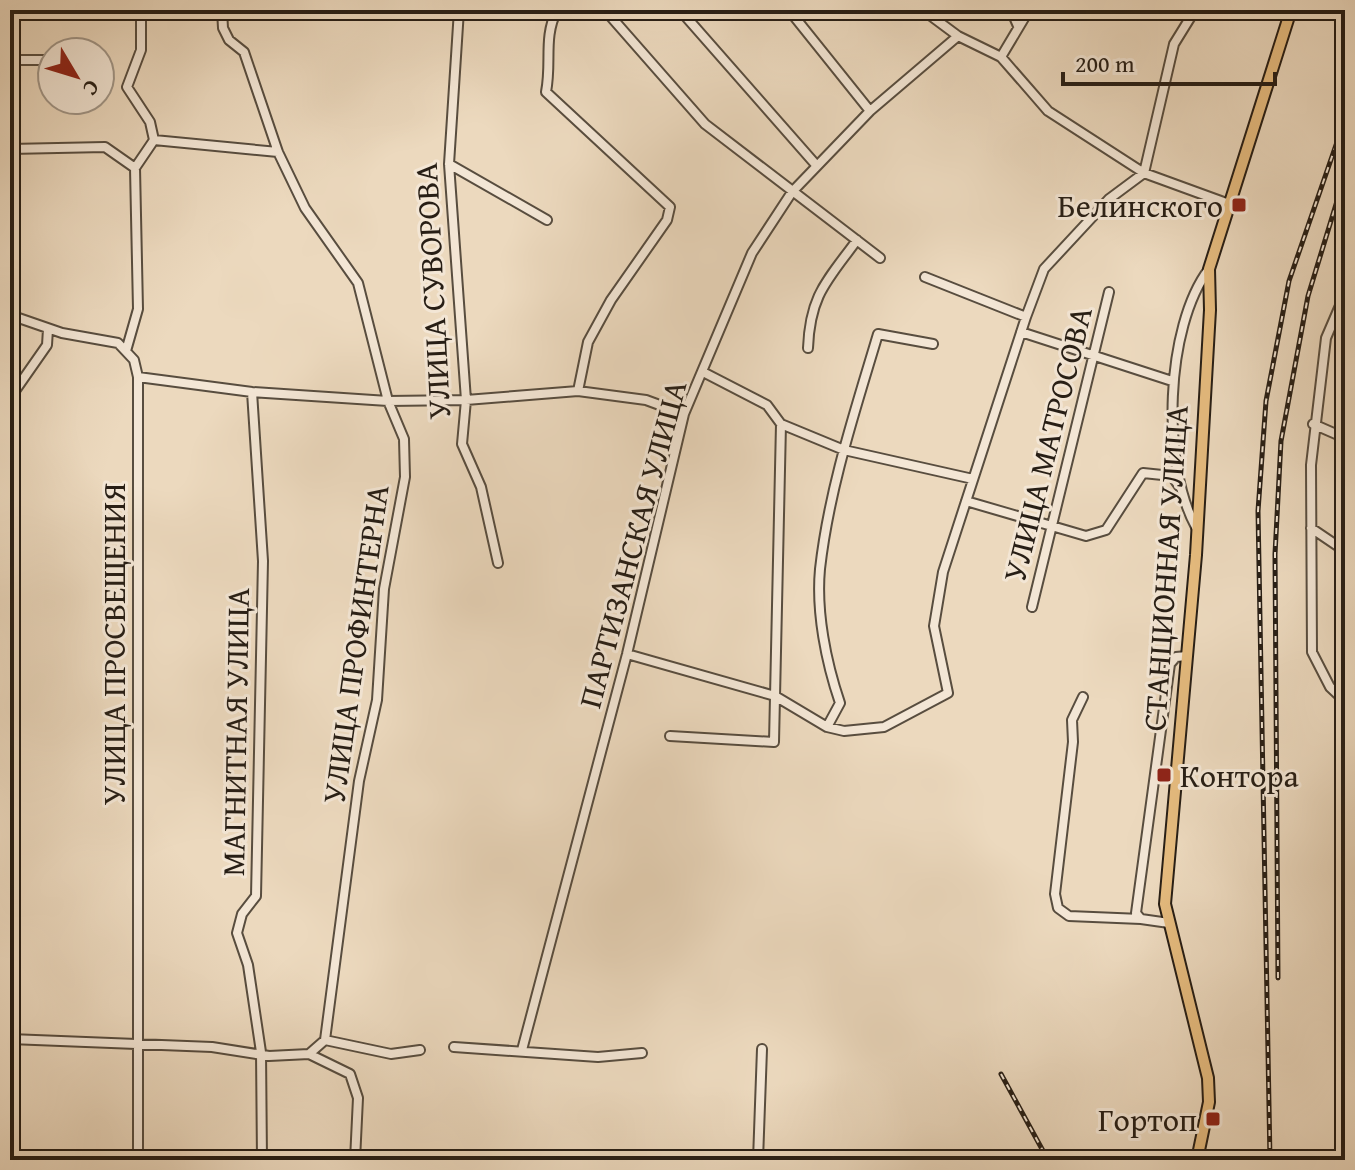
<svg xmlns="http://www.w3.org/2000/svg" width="1355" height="1170" font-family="'Gentium Book Plus',serif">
<rect width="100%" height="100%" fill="#ecd9be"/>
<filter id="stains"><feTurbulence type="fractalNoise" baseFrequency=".0025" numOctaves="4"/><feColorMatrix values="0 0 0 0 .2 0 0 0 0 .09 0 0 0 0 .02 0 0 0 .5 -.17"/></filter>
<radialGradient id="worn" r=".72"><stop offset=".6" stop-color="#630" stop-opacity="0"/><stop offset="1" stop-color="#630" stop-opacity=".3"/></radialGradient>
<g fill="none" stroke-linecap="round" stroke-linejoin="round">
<!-- stream -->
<path stroke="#6c7b76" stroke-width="2" d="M434 1160 435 1156"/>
<!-- minor casing -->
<g stroke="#584d3f" stroke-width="12">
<path id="minor" d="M141 10V50L127 87 150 122 154 140
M222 10 223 28 229 40 244 52 278 152 305 208 358 283 388 401 404 439 405 477 384 589 377 700 359 781 325 1040
M459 10 449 164 466 400 462 444 481 487 498 563
M557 10C543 38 552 61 546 92L670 207 667 220 611 300 588 342 578 391
M605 10 705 124 880 258
M680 10 817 166
M789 10 870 111
M923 10 958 36 1001 57 1048 111 1144 173 1229 204
M1011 10 1018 26
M1001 57 1029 10
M10 60H49
M10 149 105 147 135 168
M449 164 547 220
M925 277 1026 317
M1345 294 1326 338 1311 465 1312 652 1330 687 1345 701
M10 315 62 333 118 343 134 360 138 377V1160
M1021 332 1172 381
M808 348C810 295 827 281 857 240
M126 351 138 309 135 168 154 140 278 152
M703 372 767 405 781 424 844 450 973 479
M138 377 252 392 388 401 466 400 578 391 646 400 684 414
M252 392 263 561 256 896 242 914 237 933 248 965 261 1052 262 1160
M10 398 47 345 48 329
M1313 424 1345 438
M966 501 1086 536 1106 530 1143 473 1172 476 1179 486
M1196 527C1161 464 1165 327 1209 269
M1311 528 1345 551
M1032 607 1109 292
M627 654 775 696 827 727 844 731 884 727 948 693 934 626 943 572 1026 317 1044 269 1109 199 1144 173 1174 44 1195 10
M1083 697 1072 720 1073 742 1055 894 1058 908 1069 916 1141 919
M827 727 840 703C826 662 816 612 820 569 829 489 855 411 878 334L933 344
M670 736 774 742 781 424
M1169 923 1141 919 1136 913 1170 664 1176 657 1187 656
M10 1039 212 1047 269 1056 309 1054 325 1040 391 1054 420 1050
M454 1047 598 1057 642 1053
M522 1050 627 654 684 414 752 253 792 192 870 111 958 36
M309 1054 350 1074 358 1098 355 1160
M758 1160 762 1049"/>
</g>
<!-- major casing -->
<g stroke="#271e15" stroke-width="14">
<path id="major" d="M1197 1160 1209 1102 1208 1078 1165 904 1196 555 1210 310 1209 269 1291 10"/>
</g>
<!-- minor -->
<use href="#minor" stroke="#f3e6d5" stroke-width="8"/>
<!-- major -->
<use href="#major" stroke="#e6bc7f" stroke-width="10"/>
<!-- rail casing -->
<g stroke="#271e15" stroke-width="5">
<path id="rail" d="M1278 978 1275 554 1281 441 1308 296 1345 175
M1001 1074 1048 1160
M1270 1160 1258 511 1266 401 1289 281 1345 119"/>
</g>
<!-- rail -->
<use href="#rail" stroke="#f3e6d5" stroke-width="2" stroke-dasharray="6" stroke-linecap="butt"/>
</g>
<!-- markers -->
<g fill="#8f2418" stroke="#f3e6d5" stroke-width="3">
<rect x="1231" y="197" width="16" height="16" rx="4"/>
<rect x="1156" y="767" width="16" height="16" rx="4"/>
<rect x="1205" y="1111" width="16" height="16" rx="4"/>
</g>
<g text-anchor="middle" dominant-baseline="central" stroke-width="6" stroke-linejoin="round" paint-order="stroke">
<!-- poi labels -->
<g font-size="32" fill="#271e15" stroke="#f3e6d5" text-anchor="end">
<text x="1223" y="205">Белинского</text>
<text x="1180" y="775" text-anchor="start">Контора</text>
<text x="1197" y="1119">Гортоп</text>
</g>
<!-- street labels -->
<g font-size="32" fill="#271e15" stroke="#f3e6d5">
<text transform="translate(432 291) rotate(-93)">УЛИЦА СУВОРОВА</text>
<text transform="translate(1047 444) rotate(-76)">УЛИЦА МАТРОСОВА</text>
<text transform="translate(632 544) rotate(-75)">ПАРТИЗАНСКАЯ УЛИЦА</text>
<text transform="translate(1165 568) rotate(-86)">СТАНЦИОННАЯ УЛИЦА</text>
<text transform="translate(113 644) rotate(-90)">УЛИЦА ПРОСВЕЩЕНИЯ</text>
<text transform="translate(355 644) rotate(-82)">УЛИЦА ПРОФИНТЕРНА</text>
<text transform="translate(235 732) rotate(-89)">МАГНИТНАЯ УЛИЦА</text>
</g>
</g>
<!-- margin -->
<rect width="1355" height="1170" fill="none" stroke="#ecd9be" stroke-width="40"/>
<rect x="12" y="12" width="1331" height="1146" fill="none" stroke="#271e15" stroke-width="4"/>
<rect x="20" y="20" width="1315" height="1130" fill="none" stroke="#271e15" stroke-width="2"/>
<!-- north arrow -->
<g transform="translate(76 76) rotate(128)"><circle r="38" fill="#f3e6d5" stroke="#a19688" stroke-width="2"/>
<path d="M0-6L14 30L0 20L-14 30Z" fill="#8f2418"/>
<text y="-12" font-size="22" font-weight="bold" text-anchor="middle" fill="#271e15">С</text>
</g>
<!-- scale -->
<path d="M1063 72v12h212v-12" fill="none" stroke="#271e15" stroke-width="4"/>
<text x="1075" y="72" font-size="24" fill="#271e15" stroke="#f3e6d5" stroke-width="6" paint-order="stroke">200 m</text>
<rect width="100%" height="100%" filter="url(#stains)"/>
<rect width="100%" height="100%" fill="url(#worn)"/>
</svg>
